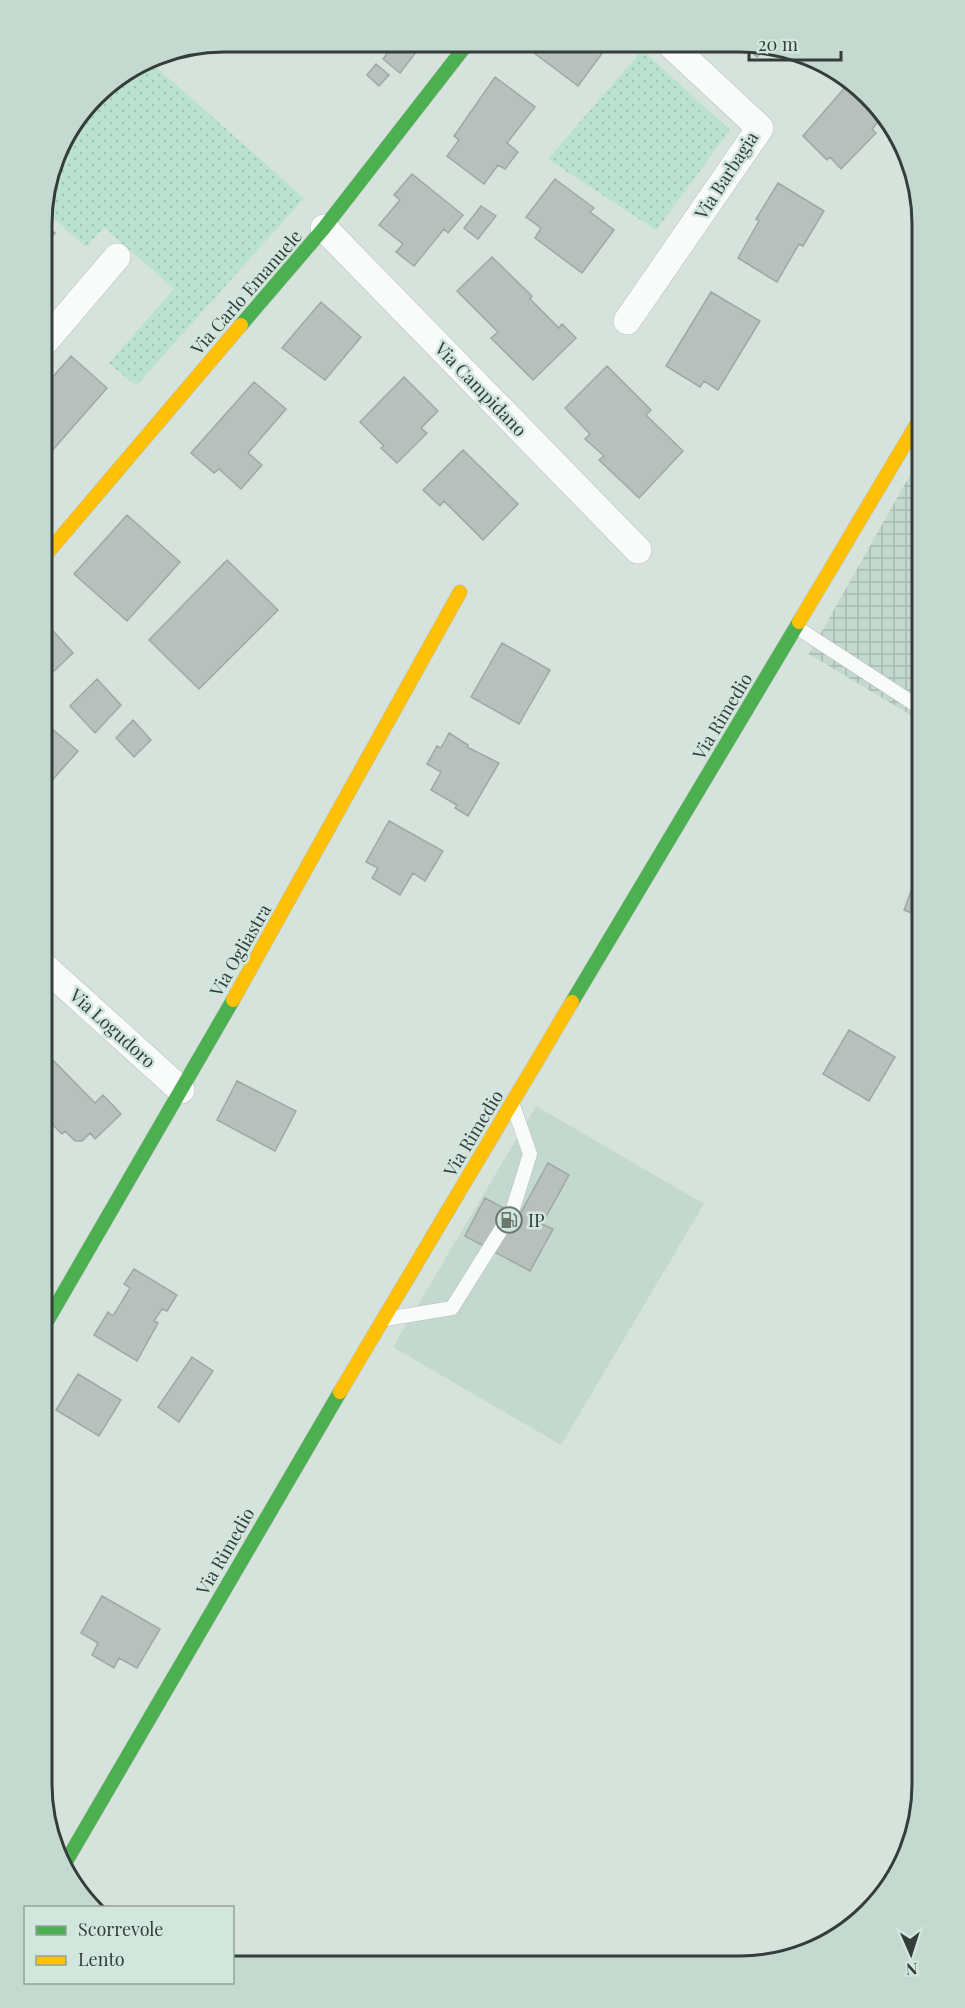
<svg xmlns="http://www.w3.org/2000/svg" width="965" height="2008" font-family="'Playfair Display',serif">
<defs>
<pattern id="industrial-grid" width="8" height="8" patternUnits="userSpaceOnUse" patternTransform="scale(1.5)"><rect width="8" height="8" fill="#c3d8ce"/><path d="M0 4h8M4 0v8" fill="none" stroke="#a8bab2"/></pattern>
<pattern id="park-dots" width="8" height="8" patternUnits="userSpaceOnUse" patternTransform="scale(1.5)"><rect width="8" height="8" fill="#bbe2d0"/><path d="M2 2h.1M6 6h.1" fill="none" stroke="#a1c3b3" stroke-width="1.8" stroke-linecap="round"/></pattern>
</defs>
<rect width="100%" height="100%" fill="#d6e2dc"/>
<!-- built -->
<path fill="#c3d8ce" d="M536 1106 704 1204 561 1445 393 1347Z"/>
<!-- industrial -->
<path fill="url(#industrial-grid)" d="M918 461 919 720 809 654Z"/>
<!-- park -->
<path fill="url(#park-dots)" d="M642 50 730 130 656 230 548 159Z
M148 60 304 198 136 386 109 363 174 289 104 227 86 247 43 209 61 144 105 87Z"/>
<!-- building -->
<path fill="#b7c0bc" stroke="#9fa8a3" stroke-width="1.5" d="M395 43H423L400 73 383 59Z
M533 44H609L578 86 529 49Z
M736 45H768L757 57 747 48 744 52Z
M376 64 389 75 379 86 367 75Z
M495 77 535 107 507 143 518 152 505 169 498 165 484 184 447 156 459 140 454 136Z
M854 84 861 88 882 113 879 117 881 119 872 129 876 133 841 169 830 157 827 160 803 136 847 85 850 88Z
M412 174 463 215 448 233 444 229 414 266 396 252 403 244 379 225 400 200 394 195Z
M555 179 594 208 590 212 614 230 582 273 535 238 541 228 526 217Z
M778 183 824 211 803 246 799 244 777 282 738 258 759 221 756 219Z
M481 206 496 216 478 239 464 228Z
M42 222 55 233 43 248Z
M492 257 532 296 530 299 559 328 562 324 576 338 533 380 491 338 498 332 457 291Z
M711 292 760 321 718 390 704 381 700 387 666 366Z
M321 302 361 337 325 380 282 348Z
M71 356 107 388 43 461V388Z
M607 366 651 410 646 415 683 451 639 498 599 460 604 456 585 439 590 434 565 408Z
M404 377 438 411 421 428 427 433 397 463 381 448 384 446 360 422Z
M254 382 286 409 248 453 262 465 241 489 219 469 214 473 191 453Z
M463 450 518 504 483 540 444 501 440 506 423 490Z
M127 515 180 562 127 621 74 574Z
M227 560 278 610 199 689 149 640Z
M44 621 73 653 52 673 44 664Z
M502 643 550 670 519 724 471 697Z
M97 679 121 705 95 733 70 706Z
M133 720 151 740 134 757 116 738Z
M44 722 78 751 48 785 44 783Z
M449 733 468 745 467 747 499 763 468 816 455 808 457 805 431 790 441 772 427 764 437 746 441 748Z
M389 821 443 851 425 881 413 873 400 895 372 878 378 868 366 862Z
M919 870V916L904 910Z
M849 1030 895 1057 869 1101 823 1074Z
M45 1052 95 1103 103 1095 121 1114 95 1139 90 1133 82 1141H75L65 1131 62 1134 46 1118Z
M237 1081 296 1111 275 1151 217 1120Z
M548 1163 569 1175 542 1224 553 1229 530 1271 465 1236 485 1198 519 1216Z
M134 1269 177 1295 167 1311 162 1309 154 1321 158 1323 137 1361 94 1335 108 1312 113 1316 130 1288 124 1284Z
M192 1357 213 1371 179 1422 158 1407Z
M78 1374 121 1400 99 1436 56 1410Z
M102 1596 160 1629 137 1668 119 1658 114 1668 92 1655 98 1643 81 1633Z"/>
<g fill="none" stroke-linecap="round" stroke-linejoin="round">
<!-- lane casing -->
<g stroke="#b7c0bc" stroke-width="15">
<path id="lane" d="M796 627 919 707
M386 1319 452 1308 512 1212 530 1154 514 1108"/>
</g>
<!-- street casing -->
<g stroke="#b7c0bc" stroke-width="28">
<path id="street" d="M324 228 638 550
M627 321 760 128 671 45
M43 344 117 257
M45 967 181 1090"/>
</g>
<!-- fast casing -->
<g stroke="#b7c0bc" stroke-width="15">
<path id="fast" d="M241 325 324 228 467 44
M572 1002 799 622
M46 1323 233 1000
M64 1865 340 1392"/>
</g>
<!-- slow casing -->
<g stroke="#b7c0bc" stroke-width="15">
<path id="slow" d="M44 557 241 325
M799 622 918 422
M233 1000 460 592
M340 1392 572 1002"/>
</g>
<!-- lane -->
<use href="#lane" stroke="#f9fbfa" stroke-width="14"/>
<!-- street -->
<use href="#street" stroke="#f9fbfa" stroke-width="27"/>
<!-- fast -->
<use href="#fast" stroke="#4caf50" stroke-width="14"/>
<!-- slow -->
<use href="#slow" stroke="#ffc107" stroke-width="14"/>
</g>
<!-- icons -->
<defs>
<g id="fuel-ring" transform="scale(1.35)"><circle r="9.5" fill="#d1e7dd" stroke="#6d7772" stroke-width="1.5"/><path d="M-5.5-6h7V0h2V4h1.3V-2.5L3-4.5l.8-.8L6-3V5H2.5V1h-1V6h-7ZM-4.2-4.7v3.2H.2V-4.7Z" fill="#6d7772"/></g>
</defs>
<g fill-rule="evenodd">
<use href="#fuel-ring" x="509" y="1220"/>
</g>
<g text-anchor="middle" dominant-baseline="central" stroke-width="5" stroke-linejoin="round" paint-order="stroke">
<!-- street labels -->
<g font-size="18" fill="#343d39" stroke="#d1e7dd">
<text transform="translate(726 175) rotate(-57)">Via Barbagia</text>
<text transform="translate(246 292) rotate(-49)">Via Carlo Emanuele</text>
<text transform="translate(481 389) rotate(46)">Via Campidano</text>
<text transform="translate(722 716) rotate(-59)">Via Rimedio</text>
<text transform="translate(240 950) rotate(-60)">Via Ogliastra</text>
<text transform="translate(113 1028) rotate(42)">Via Logudoro</text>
<text transform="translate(473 1133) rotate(-59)">Via Rimedio</text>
<text transform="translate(225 1551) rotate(-60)">Via Rimedio</text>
</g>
<!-- poi labels -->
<g font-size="18" fill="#343d39" stroke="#d1e7dd" text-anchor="start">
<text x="528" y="1220">IP</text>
</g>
</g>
<!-- crop -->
<path d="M0 0H965V2008H0ZM224 52H740A172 172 0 0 1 912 224V1784A172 172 0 0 1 740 1956H224A172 172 0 0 1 52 1784V224A172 172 0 0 1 224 52Z" fill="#c4d9d0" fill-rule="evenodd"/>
<path fill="none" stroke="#343d39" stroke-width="3" d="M224 52H740A172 172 0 0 1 912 224V1784A172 172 0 0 1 740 1956H224A172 172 0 0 1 52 1784V224A172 172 0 0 1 224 52Z"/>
<!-- legend -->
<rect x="24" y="1906" width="210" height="78" fill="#d1e7dd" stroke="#92a39b" stroke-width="1.5"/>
<rect x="36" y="1926" width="30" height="9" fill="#4caf50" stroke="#92a39b" stroke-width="1.5"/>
<text x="78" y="1936" font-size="18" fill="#343d39">Scorrevole</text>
<rect x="36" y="1956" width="30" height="9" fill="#ffc107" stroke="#92a39b" stroke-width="1.5"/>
<text x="78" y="1966" font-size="18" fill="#343d39">Lento</text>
<!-- north arrow -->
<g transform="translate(911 1954) rotate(177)" stroke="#d1e7dd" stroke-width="4.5" paint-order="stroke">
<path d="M0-4.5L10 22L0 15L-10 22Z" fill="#343d39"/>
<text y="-9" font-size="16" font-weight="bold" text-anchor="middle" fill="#343d39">N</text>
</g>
<!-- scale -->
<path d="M749 51v9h92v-9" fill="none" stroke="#343d39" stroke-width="3"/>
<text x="758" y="51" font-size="18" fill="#343d39" stroke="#d1e7dd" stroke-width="4.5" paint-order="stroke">20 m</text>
</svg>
